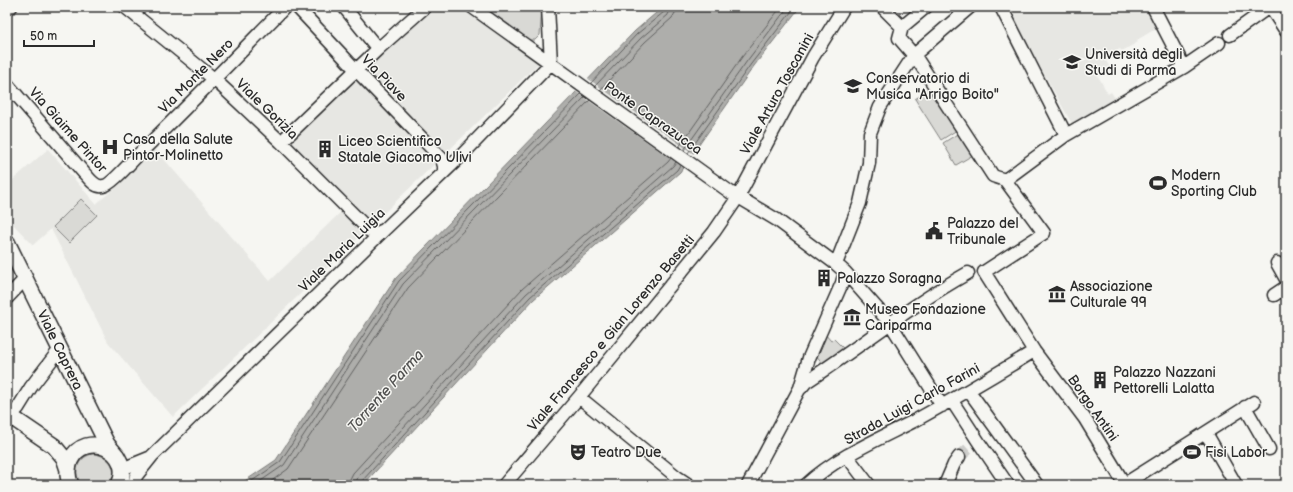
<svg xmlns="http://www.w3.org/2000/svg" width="1293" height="492" font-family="'Balsamiq Sans',sans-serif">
<rect width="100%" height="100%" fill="#f6f6f2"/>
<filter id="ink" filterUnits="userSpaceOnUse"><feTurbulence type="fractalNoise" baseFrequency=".025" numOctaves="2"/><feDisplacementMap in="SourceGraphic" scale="8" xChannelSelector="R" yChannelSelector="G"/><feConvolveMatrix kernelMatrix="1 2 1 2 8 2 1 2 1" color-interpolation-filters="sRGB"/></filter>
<g filter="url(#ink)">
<!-- built -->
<path fill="#e7e7e3" d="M434 7H466L541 61 173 417 108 342 51 229 33 245 7 218V215L13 208 7 202V185L48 149 96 204 122 182 147 154 156 150 270 281 349 204 288 140 398 37Z
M1007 7H1151L1162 25 1137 40 1138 42 1122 51 1120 49 1104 57 1110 68 1098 76 1108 94 1111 92 1117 101 1072 124Z"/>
<!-- green -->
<path fill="#d9d9d5" stroke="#828280" d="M483 7H542L540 35 535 40H528Z
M931 89 957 130 941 140 915 99Z
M959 133 973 155 956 165 943 143Z
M81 199 97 215 69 243 53 227Z
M824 333 831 341 834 339 845 350 824 365 815 354Z
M92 454C109 454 121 471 108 485H82C72 473 77 458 92 454Z"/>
<!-- water -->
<path fill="#aeaeab" stroke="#7a7a78" d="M663 7H800L754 66 680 172 533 300 363 485H239L276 460 396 278 635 31Z"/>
<!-- pier -->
<path fill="#f6f6f2" d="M587 78 695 155 685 169 575 91Z"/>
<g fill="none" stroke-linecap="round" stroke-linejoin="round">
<!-- shore -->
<path stroke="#5f5f5e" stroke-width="1" d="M591 83 637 34 664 12 665 7
M595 86 641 38 668 15 670 7
M600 90 645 42 672 18 675 13 676 7
M679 147 742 57 781 7
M684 150 747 61 788 7
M688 153 751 64 795 7
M246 485 280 462 399 281 581 94
M255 485 284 465 403 284 585 97
M266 485 288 469 408 288 590 100
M349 485 350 479 353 473 522 289 668 162 671 158
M355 485 358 477 526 294 673 166 676 162
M360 485 362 481 530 297 677 170 680 165"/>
<!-- minor-tunnel -->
<path stroke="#cdcdca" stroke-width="12" stroke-dasharray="12 6" stroke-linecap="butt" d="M959 457 973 445"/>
<!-- minor casing -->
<g stroke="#2b2b2b" stroke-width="15">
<path id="minor" d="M125 7 214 79 281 142 370 231 377 233 384 230
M297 7 356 70 442 159 444 166V172
M344 7 378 49
M472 7 730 192 777 220 836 264 845 272 890 323 942 406
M548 7 551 63
M882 7 902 27
M926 7 902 27 899 38 917 59 993 176 1005 180
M1001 7 1066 135
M1153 7 1184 67
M1270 7 1286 31
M7 8 11 7
M1230 35 1269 7
M7 84 84 173C89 178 95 188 103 186 110 186 131 162 137 156 187 107 236 57 285 7
M281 142 378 49 425 7
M1005 180 1044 233 984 272 1034 351 1085 419 1125 485
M1005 180 1066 135 1184 67 1219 43
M1277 263 1286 279
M836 264 860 203 869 163 870 133 880 107 914 55 970 7
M1274 295 1286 287
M7 298 25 279
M801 388 806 382C861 346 911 305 968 273
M969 391 1037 485
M579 397 677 477 689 485
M952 401 980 444 1008 485
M1245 407 1269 449
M10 417 18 408 31 387 60 349
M1206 433 1236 485
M847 456 869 485
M122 469 149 458
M134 485 136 476 152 456 384 230 461 156 551 63
M504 485 579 397 714 232 738 197 813 57 844 7
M748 485 800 388 809 358 842 283 845 272
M806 485C836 457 879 439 916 420 956 398 995 375 1034 351
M945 485 954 464 959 457
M1123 485 1254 402"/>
</g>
<!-- major casing -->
<g stroke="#2b2b2b" stroke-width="18">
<path id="major" d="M7 242 100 430 107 444 117 456
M7 414 54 446 64 458 68 470
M71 485C67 477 67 469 70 461 85 428 135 451 119 485"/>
</g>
<!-- minor -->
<use href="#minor" stroke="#f6f6f2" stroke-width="12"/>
<!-- major -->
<use href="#major" stroke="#f6f6f2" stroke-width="15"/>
</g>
</g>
<!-- icons -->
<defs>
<g id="university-bare" transform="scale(1.38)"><path d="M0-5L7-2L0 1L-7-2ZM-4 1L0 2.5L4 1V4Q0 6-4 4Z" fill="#2b2b2b" stroke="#f6f6f2" stroke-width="2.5" paint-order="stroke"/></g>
<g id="hospital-bare" transform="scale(1.38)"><path d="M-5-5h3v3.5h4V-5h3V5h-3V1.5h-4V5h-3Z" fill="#2b2b2b" stroke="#f6f6f2" stroke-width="2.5" paint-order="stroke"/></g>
<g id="building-bare" transform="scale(1.38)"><path d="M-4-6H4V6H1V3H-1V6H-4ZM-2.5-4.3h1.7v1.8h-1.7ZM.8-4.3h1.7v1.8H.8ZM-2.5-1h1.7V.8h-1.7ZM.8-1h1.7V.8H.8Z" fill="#2b2b2b" stroke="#f6f6f2" stroke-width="2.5" paint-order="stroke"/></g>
<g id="stadium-bare" transform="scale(1.38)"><path d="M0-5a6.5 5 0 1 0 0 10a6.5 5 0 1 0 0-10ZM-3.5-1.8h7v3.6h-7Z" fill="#2b2b2b" stroke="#f6f6f2" stroke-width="2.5" paint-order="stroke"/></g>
<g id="civic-bare" transform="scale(1.38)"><path d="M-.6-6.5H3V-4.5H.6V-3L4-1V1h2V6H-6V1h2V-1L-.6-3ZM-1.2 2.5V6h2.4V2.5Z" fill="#2b2b2b" stroke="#f6f6f2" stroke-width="2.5" paint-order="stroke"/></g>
<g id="museum-bare" transform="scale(1.38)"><path d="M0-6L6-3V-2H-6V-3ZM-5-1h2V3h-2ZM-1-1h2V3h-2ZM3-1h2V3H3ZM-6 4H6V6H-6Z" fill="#2b2b2b" stroke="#f6f6f2" stroke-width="2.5" paint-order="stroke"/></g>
<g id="theatre-bare" transform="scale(1.38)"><path d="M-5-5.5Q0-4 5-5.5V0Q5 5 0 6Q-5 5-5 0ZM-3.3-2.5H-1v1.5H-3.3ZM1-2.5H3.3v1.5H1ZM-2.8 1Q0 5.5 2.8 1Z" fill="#2b2b2b" stroke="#f6f6f2" stroke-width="2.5" paint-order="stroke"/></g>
</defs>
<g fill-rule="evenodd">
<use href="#university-bare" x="1072" y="62"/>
<use href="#university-bare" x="853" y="86"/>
<use href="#hospital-bare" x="110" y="147"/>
<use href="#building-bare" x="325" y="149"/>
<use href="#stadium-bare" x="1158" y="183"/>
<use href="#civic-bare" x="934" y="231"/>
<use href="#building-bare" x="824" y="278"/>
<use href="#museum-bare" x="1057" y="294"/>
<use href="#museum-bare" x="852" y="317"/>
<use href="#building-bare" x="1100" y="380"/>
<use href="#theatre-bare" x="578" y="452"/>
<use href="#stadium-bare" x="1192" y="452"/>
</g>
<g text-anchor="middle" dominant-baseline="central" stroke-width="3" stroke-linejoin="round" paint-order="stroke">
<!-- poi labels -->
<g font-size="14" fill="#2b2b2b" stroke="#f6f6f2" text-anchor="start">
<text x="1085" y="54">Università degli<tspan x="1085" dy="16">Studi di Parma</tspan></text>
<text x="866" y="78">Conservatorio di<tspan x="866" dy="16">Musica "Arrigo Boito"</tspan></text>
<text x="123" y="139">Casa della Salute<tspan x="123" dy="16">Pintor-Molinetto</tspan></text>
<text x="338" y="141">Liceo Scientifico<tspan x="338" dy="16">Statale Giacomo Ulivi</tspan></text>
<text x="1171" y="175">Modern<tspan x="1171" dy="16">Sporting Club</tspan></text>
<text x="947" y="223">Palazzo del<tspan x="947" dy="16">Tribunale</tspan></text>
<text x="837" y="278">Palazzo Soragna</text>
<text x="1070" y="286">Associazione<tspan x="1070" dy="16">Culturale 99</tspan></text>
<text x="865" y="309">Museo Fondazione<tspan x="865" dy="16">Cariparma</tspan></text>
<text x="1113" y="372">Palazzo Nazzani<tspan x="1113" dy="16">Pettorelli Lalatta</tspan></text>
<text x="591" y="452">Teatro Due</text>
<text x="1205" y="452">Fisi Labor</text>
</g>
<!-- street labels -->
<g font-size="14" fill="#2b2b2b" stroke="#f6f6f2">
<text transform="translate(196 76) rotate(-45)">Via Monte Nero</text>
<text transform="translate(384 78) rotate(46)">Via Piave</text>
<text transform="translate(777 94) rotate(-61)">Viale Arturo Toscanini</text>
<text transform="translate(267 109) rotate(44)">Viale Gorizia</text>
<text transform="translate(653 118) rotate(35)">Ponte Caprazucca</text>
<text transform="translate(68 130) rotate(48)">Via Giaime Pintor</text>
<text transform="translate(342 250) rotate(-44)">Viale Maria Luigia</text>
<text transform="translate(611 333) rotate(-50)">Viale Francesco e Gian Lorenzo Basetti</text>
<text transform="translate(60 350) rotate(64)">Viale Caprera</text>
<text transform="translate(912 404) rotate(-29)">Strada Luigi Carlo Farini</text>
<text transform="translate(1093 408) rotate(55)">Borgo Antini</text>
</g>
<!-- water labels -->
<g font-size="15" font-style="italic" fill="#525251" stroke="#f6f6f2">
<text transform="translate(386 391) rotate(-48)">Torrente Parma</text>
</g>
</g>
<!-- margin -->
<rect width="1293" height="492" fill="none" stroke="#f6f6f2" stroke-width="24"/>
<rect x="12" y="12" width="1269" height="468" fill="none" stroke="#2b2b2b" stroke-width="1.5" filter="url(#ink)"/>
<!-- scale -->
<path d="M24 40v6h70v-6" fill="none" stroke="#2b2b2b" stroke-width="2"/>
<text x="30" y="40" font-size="12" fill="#2b2b2b" stroke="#f6f6f2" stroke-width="3" paint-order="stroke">50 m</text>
</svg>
